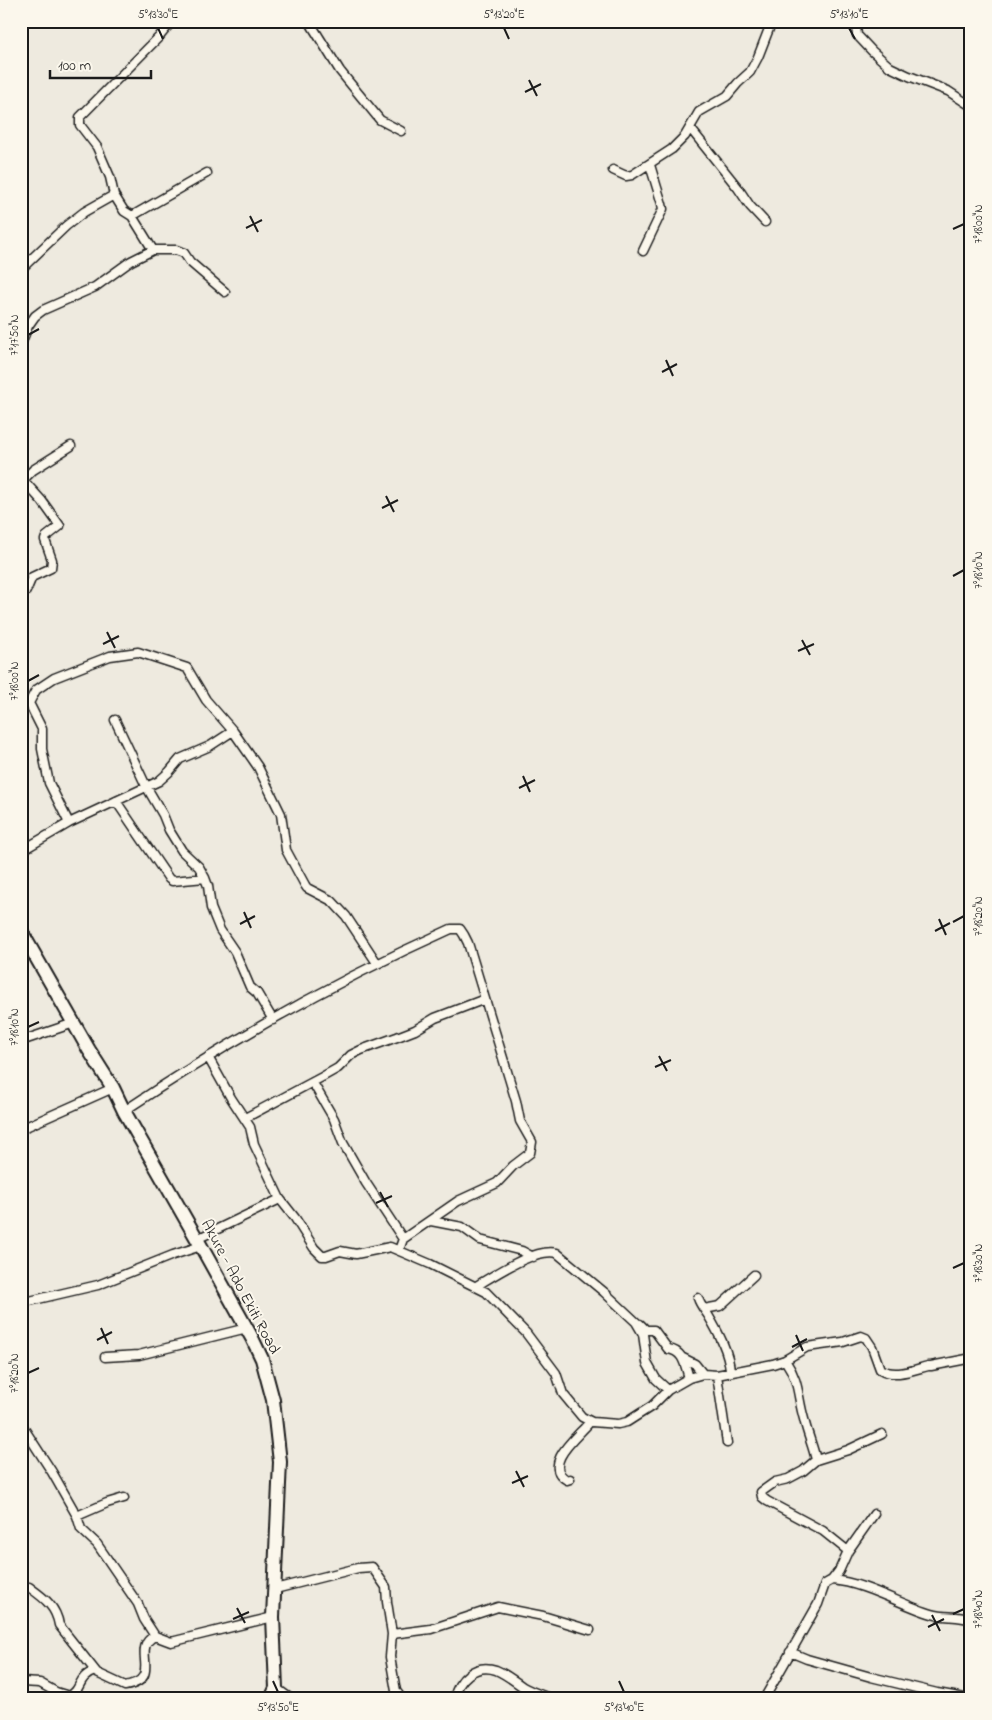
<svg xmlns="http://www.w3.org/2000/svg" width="992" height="1720" font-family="'Indie Flower',sans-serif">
<rect width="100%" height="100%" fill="#eeeadf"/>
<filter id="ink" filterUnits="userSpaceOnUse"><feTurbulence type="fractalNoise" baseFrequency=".02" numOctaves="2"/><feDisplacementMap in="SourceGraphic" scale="10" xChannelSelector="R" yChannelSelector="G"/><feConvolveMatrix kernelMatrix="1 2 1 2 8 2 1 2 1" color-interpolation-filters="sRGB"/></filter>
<g filter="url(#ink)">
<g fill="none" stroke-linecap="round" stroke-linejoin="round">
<!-- minor casing -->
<g stroke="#1c1c1c" stroke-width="11">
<path id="minor" d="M309 21 340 71 380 120 401 131
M861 21 856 27 857 35 872 51 890 67 909 76 948 91 971 106
M690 128 738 188 750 206 765 222
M613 170 626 176 632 175 672 149 685 136 699 112 727 96 738 83 750 72 758 57 772 21
M132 216 207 173
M153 250 132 216 124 211 114 195 110 177 97 147 80 125V117L159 37 172 21
M643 251 663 209 662 204 650 165
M21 269 66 226 84 212 114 195
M21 344 28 326 35 316 43 310 95 287 131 261 153 250H176L184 253 190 262 225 292
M21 482 33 470 71 446
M21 596 26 591 32 577 51 568 52 560 45 540 46 537 60 526 42 501 23 480
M29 703 42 729V749L49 783 69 823
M21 707 29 703 36 690 54 678 110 656 138 652 187 668 206 700 233 731 258 767 281 814 286 850 305 885 307 888 332 901 346 916 377 963
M115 720 146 786 163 815 169 830 182 851 199 867 205 878 208 886 211 908 220 930 235 952 250 987 257 993 273 1020
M116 801 169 879 172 881 205 878
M21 851 69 823 159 781 169 772 180 759 210 746 233 731
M21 1041 74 1023
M208 1057 231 1098 250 1127 254 1144 280 1199
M313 1083 334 1119 343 1143 366 1183 403 1239
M124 1111C227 1042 337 980 451 929H460L464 935 468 943 516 1101 520 1121 532 1142 530 1153 513 1166 497 1183 458 1201 403 1239 399 1250
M245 1118 322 1077 338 1068 351 1055 361 1050 397 1037 415 1030 435 1018 485 999
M21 1129 113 1088
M431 1221 462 1227 480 1240 522 1251 533 1257
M197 1239 280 1199 295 1218 314 1248 322 1256H326L340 1251 356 1254 390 1247 430 1264 486 1292 526 1333 556 1373 563 1394 582 1417 592 1422 618 1424 627 1422 652 1406 668 1390 689 1378 703 1374 717 1375 773 1364 785 1360 807 1347 843 1342 861 1336 866 1338 872 1347 880 1369C895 1378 912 1370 928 1366H931L967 1359
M476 1286C495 1275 536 1247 557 1253L604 1292 636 1322 643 1334 647 1363 656 1379 668 1390
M698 1298C700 1305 704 1309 708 1315 718 1332 729 1352 730 1371
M21 1303 98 1285 173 1255 201 1246
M704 1309 720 1306 754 1275
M640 1324 646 1330H654L668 1349C684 1351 685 1366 689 1378
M105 1357 139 1355 247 1328
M683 1358 695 1364 703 1374
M785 1360C800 1382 797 1395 804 1419 807 1433 813 1446 816 1460
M717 1375 727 1443
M21 1424 52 1472 77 1516 81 1529 97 1544 110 1563 138 1604 144 1619 155 1636 171 1642 273 1617
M570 1479 567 1480C541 1465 577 1437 588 1424L589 1421
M77 1516 107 1503 124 1498
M848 1551 823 1531 767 1501 762 1497 761 1492 775 1482 788 1479 803 1471 816 1460 848 1450 882 1434
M832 1580C866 1583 899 1604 932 1614 945 1618 958 1615 971 1620
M29 1587C44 1598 56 1606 59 1625L97 1673 125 1686C165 1679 129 1648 155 1636
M275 1589 358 1568 372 1567 386 1587 387 1602 392 1634 390 1657 396 1691 402 1699
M392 1634 431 1629 498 1607 543 1616 590 1630
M790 1652 807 1659 871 1677 937 1693 970 1699
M21 1682 40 1683 56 1692 69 1696C83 1690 76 1677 95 1671
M276 1688 291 1699
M454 1699C458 1679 475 1663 496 1670 506 1674 514 1681 523 1687 532 1692 542 1695 552 1699
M764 1699 818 1604 825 1584 832 1580 839 1571 848 1551 874 1514"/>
</g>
<!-- primary casing -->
<g stroke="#1c1c1c" stroke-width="16">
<path id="primary" d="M21 931 89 1050 113 1088 124 1111 197 1239 252 1338 262 1359 273 1400 280 1462 273 1617 276 1688 271 1699"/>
</g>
<!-- minor -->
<use href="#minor" stroke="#fbf7ec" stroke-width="8"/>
<!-- primary -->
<use href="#primary" stroke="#fbf7ec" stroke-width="12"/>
</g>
</g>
<!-- ticks -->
<path fill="none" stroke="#1c1c1c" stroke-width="2" d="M158 28 163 39M504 28 509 39M849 28 855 39M529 80 537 96M525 92 541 84M250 216 258 232M246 228 262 220M953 229 964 224M28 335 39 329M666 360 673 376M662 372 677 364M386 496 394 512M382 508 398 500M953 576 964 570M107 632 115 648M802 640 810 655M103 644 119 636M798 651 814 644M28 681 39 675M523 776 530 792M519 788 535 780M244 912 251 928M939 919 946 935M953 922 964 916M240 924 255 916M935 931 950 923M28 1027 39 1022M659 1056 667 1071M655 1067 671 1060M380 1192 388 1207M376 1203 392 1196M953 1268 964 1263M101 1328 108 1344M796 1335 803 1351M97 1340 112 1332M792 1347 807 1339M28 1373 39 1368M516 1471 524 1487M512 1483 528 1476M237 1608 245 1623M953 1614 964 1609M932 1615 940 1631M233 1619 249 1612M928 1627 944 1619M273 1681 278 1692M619 1681 624 1692"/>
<g text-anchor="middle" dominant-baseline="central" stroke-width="4" stroke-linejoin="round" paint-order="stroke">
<!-- street labels -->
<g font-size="16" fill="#1c1c1c" stroke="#fbf7ec">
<text transform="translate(240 1287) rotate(62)">Akure - Ado Ekiti Road</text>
</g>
</g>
<!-- margin -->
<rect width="992" height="1720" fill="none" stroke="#fbf7ec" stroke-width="55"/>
<!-- scale -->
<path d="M50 70v8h101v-8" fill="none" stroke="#1c1c1c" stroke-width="2.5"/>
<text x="58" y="70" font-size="15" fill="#1c1c1c" stroke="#fbf7ec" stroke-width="4" paint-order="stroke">100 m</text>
<rect x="28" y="28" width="936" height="1664" fill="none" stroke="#1c1c1c" stroke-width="2"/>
<g font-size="12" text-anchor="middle" fill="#1c1c1c">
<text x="158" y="18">5°13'30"E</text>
<text x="504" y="18">5°13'20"E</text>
<text x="849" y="18">5°13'10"E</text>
<text transform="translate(978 224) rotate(-90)" y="4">7°18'00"N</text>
<text transform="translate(14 335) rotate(-90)" y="4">7°17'50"N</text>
<text transform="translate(978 570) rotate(-90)" y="4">7°18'10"N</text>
<text transform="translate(14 681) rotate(-90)" y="4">7°18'00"N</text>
<text transform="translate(978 916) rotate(-90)" y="4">7°18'20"N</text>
<text transform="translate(14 1027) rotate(-90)" y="4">7°18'10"N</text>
<text transform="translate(978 1263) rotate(-90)" y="4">7°18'30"N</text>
<text transform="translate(14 1373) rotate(-90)" y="4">7°18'20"N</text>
<text transform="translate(978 1609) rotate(-90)" y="4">7°18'40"N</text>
<text x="278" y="1711">5°13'50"E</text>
<text x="624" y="1711">5°13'40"E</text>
</g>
</svg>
